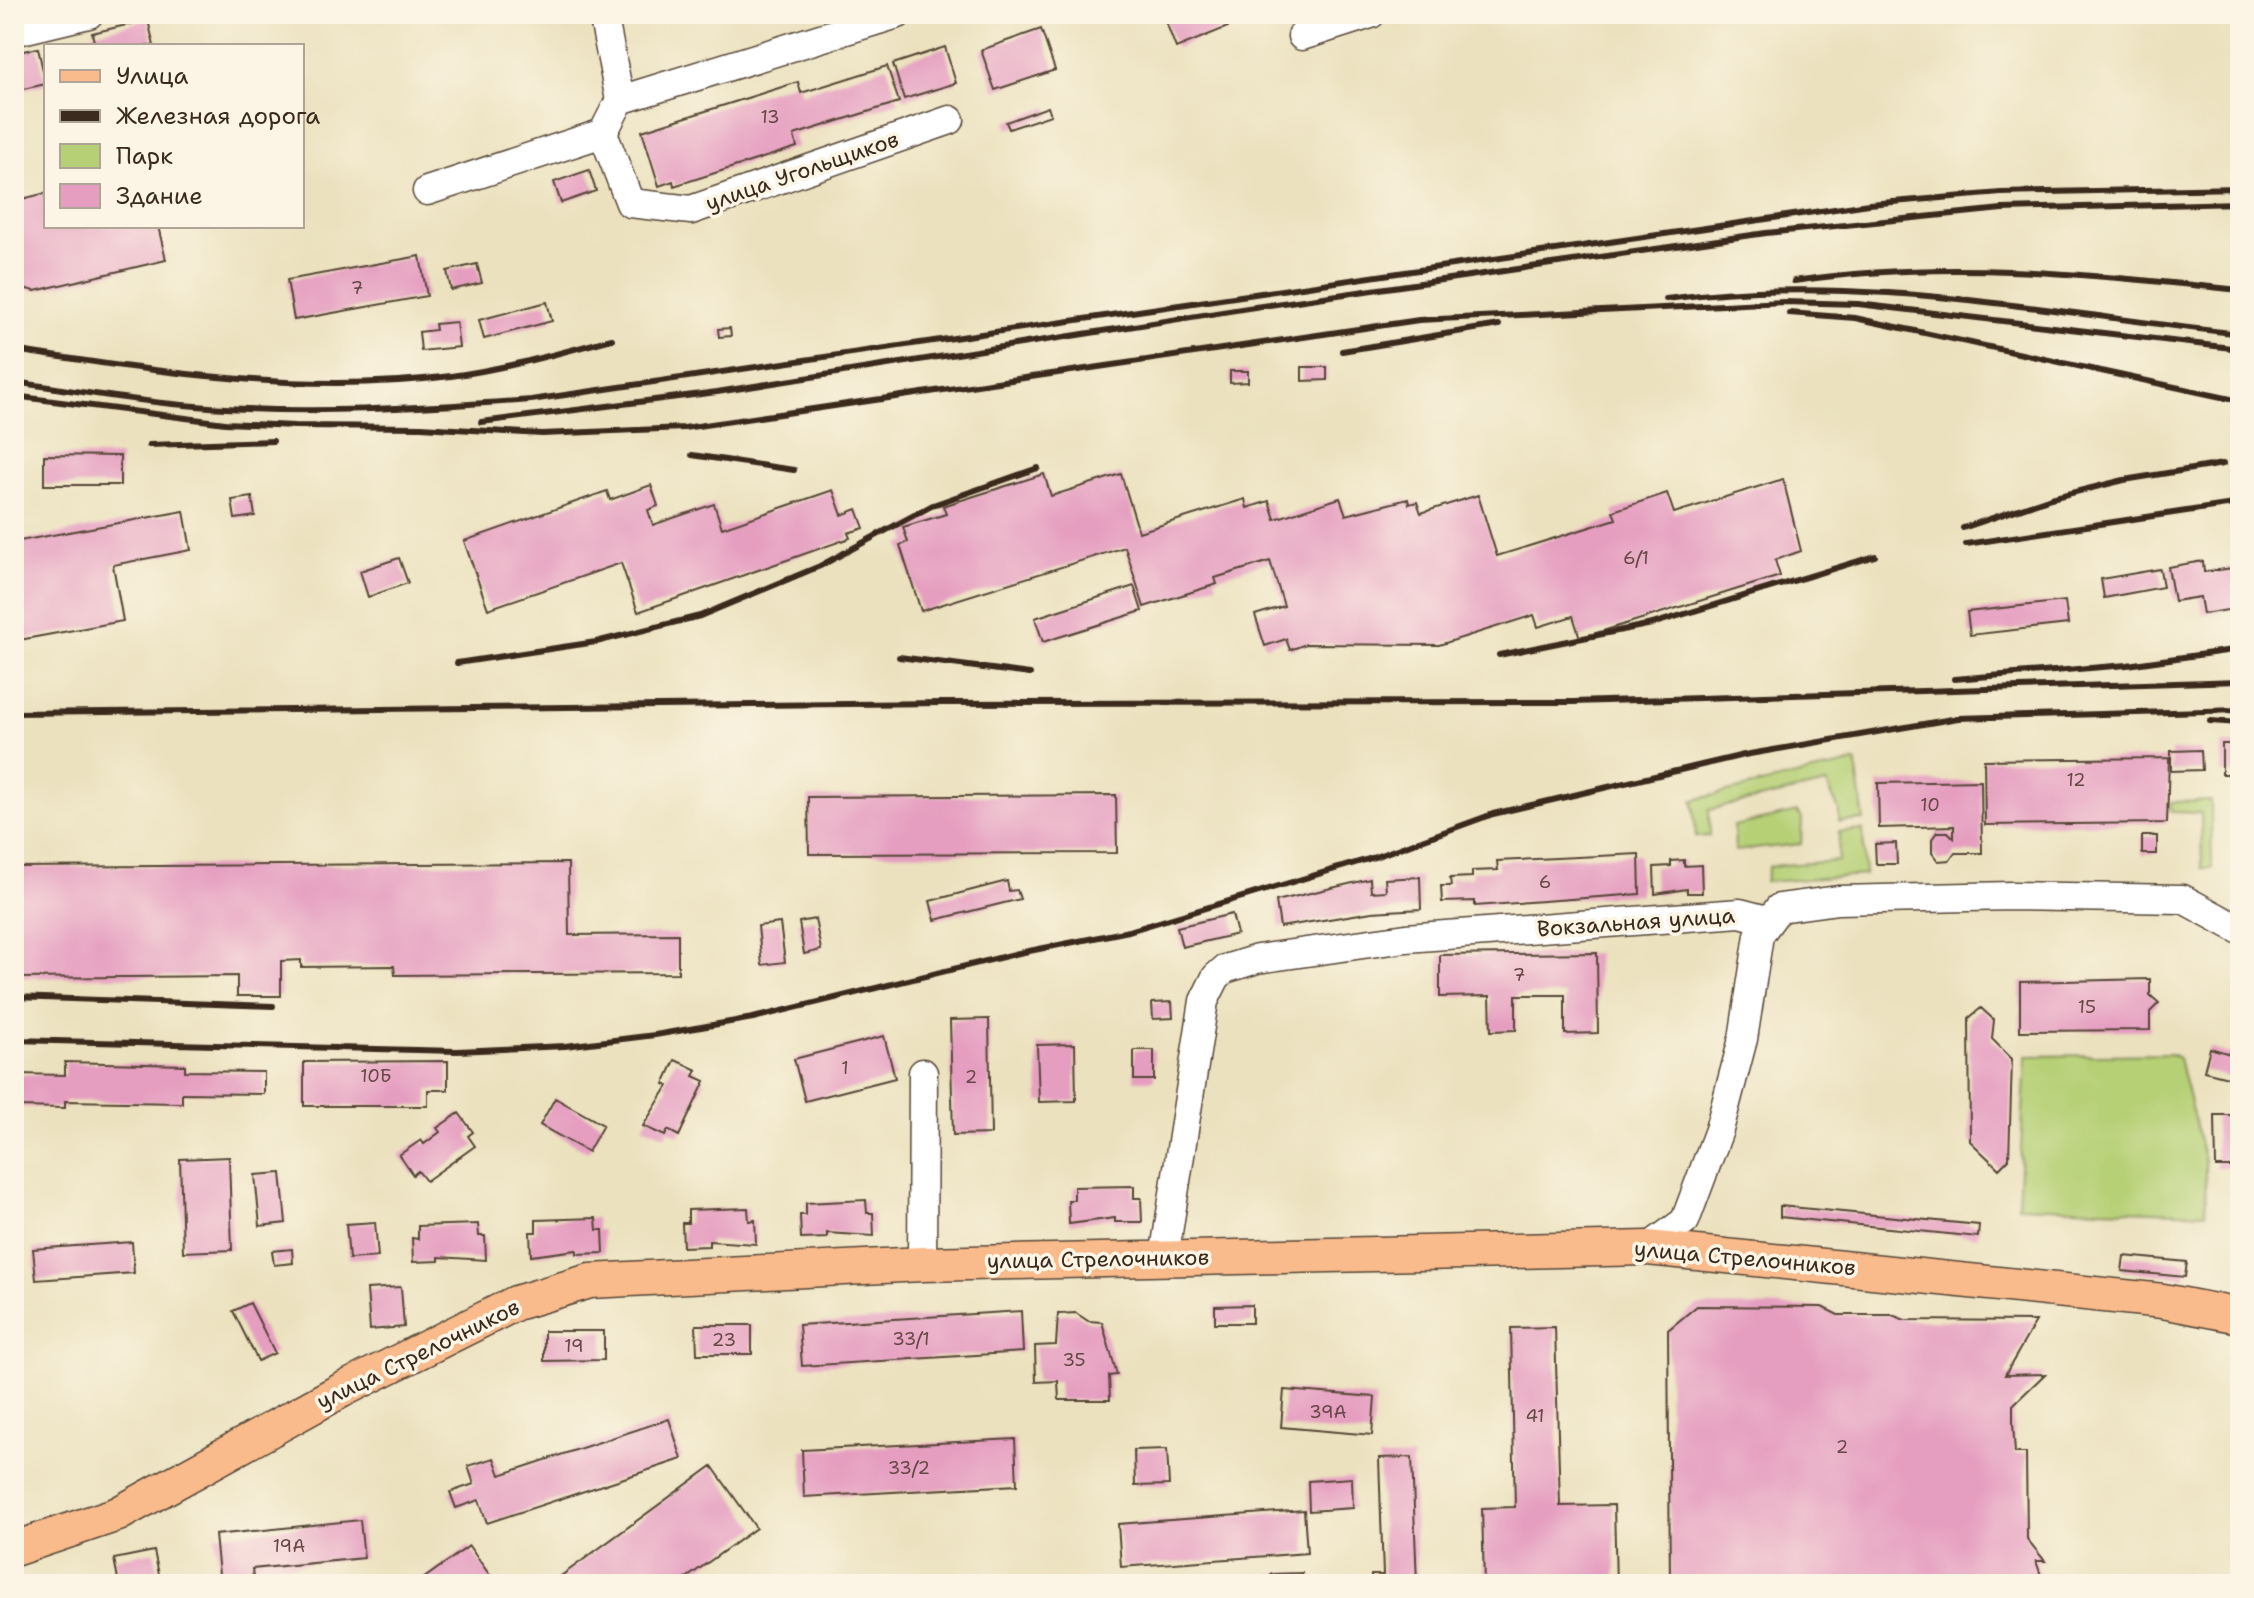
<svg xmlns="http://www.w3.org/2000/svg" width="2254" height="1598" font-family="'Shantell Sans',sans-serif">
<rect width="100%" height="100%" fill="#fcf5e5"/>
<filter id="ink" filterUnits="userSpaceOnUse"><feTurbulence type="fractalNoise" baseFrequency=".0125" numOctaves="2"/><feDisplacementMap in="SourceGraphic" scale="16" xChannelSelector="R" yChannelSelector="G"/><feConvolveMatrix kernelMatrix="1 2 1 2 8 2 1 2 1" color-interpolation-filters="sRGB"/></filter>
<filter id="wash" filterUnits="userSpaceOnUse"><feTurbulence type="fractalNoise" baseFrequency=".006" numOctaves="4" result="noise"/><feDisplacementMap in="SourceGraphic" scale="32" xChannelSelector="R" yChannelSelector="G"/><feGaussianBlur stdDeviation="1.8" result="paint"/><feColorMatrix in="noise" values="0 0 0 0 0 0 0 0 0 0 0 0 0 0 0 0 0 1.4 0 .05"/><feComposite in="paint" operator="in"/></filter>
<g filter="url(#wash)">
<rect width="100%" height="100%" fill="#ebe1be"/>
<!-- green -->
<path fill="#b6d076" stroke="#787d4a" stroke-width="2" d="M1856 762 1864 820 1839 822V811L1827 784 1709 810 1710 836 1696 837 1693 800Z
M2211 801 2212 868H2202L2201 813 2171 812V802Z
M1797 812 1802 818 1801 844 1735 851 1734 826Z
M1863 830 1865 875 1765 882 1769 866 1838 861 1839 832Z
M2171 1054 2179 1058 2205 1164 2206 1213 2018 1206 2026 1056Z"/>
<g id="blocks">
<!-- building -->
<path fill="#e59ec0" d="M1163 14H1248L1250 18 1176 48Z
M148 20 154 46H95L92 33Z
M1041 29 1055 70 995 90 981 50Z
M945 47 956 83 904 99 893 64Z
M38 48 46 84 14 91V53Z
M887 66 899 102 794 135 797 147 674 186 673 181 659 186 642 131 798 82 801 93Z
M1048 107 1051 115 1009 129 1006 122Z
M589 170 596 191 561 203 554 182Z
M46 193V226H158L166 260 35 291 14 286V201Z
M420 256 427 296 294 320 287 280Z
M477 264 482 283 451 290 447 271Z
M547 302 552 321 484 339 479 320Z
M456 322 459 347 421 351 419 332 436 330 435 324Z
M730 328 731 336 719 337 718 329Z
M1302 367H1327V380L1302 381Z
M1230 371H1248V382L1230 383Z
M44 455 120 456V485H44Z
M1044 474 1051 496 1121 474 1139 532 1245 499 1247 508 1269 501 1275 519 1340 498 1346 515 1408 499 1409 504 1417 502 1421 513 1478 495 1497 556 1616 519 1613 511 1667 493 1674 513 1783 479 1801 551 1775 560 1780 576 1580 638 1573 616 1538 627 1534 615 1439 645 1306 644 1290 650 1286 639 1265 646 1255 615 1284 606 1270 561 1215 578 1217 584 1144 607 1125 547 921 611 900 545 908 542 903 527 946 514 943 506Z
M651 485 658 506 648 510 653 525 714 504 722 528 833 490 842 515 857 509 864 528 848 533 850 538 638 612 621 563 488 609 464 541 607 491 610 500Z
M252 497 255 516 235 519 232 500Z
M184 511 191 550 113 565 123 621 14 641V542Z
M399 558 408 583 368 597 360 571Z
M2203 561 2204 572 2240 567V608L2203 614 2200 597 2174 601 2168 567Z
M2160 569 2163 587 2104 598 2101 579Z
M1134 586 1142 611 1043 642 1035 618Z
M2065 601 2068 624 1970 635 1967 612Z
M2222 744H2240V801H2235V774H2222Z
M2201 750 2202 770 2171 771V751Z
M2169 758 2167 823 1985 825 1984 760Z
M1981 781 1982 853H1955L1950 860 1938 861 1932 853V839L1937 832H1948L1954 838V826L1879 828 1878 783Z
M1116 795 1117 853 809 854 808 797Z
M2142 836H2157V854H2142Z
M1896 843 1897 864H1876L1875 844Z
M1639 854 1640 894 1475 906V901L1442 902 1441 886H1451L1450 878 1472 877V871L1498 870 1497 861Z
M1684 860V866L1701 865 1702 893H1687V889L1655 894 1654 867 1671 866V861Z
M568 863 569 935 678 934V973L395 975 394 966 301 967V960L281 961V996H237V976L14 978V867Z
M1420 877 1421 909 1372 912 1280 927 1276 901 1370 879 1371 892 1386 891 1385 879Z
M1007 881 1009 891 1017 890 1020 899 935 920 930 901Z
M1232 914 1237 934 1182 947 1177 927Z
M815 919 821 950 804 954 799 922Z
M780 923 785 962 762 965 758 926Z
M1597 953 1598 1033 1565 1034V995H1516V1030L1491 1031 1490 996 1440 997V955Z
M2150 979V995L2159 1003 2150 1012V1030L2020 1031V982Z
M1172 1002 1173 1018 1153 1019 1152 1003Z
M1981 1008 1994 1020 1992 1039 2012 1059 2009 1159 1999 1169 1970 1141 1969 1018Z
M989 1019 991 1134 953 1135 950 1020Z
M884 1036 895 1078 805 1101 794 1059Z
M1075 1044 1076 1101 1039 1102 1037 1045Z
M2210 1048 2240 1057V1080L2204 1071Z
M1134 1050H1154V1080H1134Z
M675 1060 697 1070 694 1076 705 1081 679 1136 668 1130 665 1136 643 1126 668 1086 664 1084Z
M448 1061V1090H428V1106H304V1062Z
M65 1062 185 1065V1071L264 1072V1094L182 1093V1103L65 1101V1108L17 1107 18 1074 65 1075Z
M555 1098 603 1125 588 1152 540 1125Z
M459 1113 473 1132 468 1136 475 1146 426 1181 418 1171 413 1175 399 1155 421 1140 424 1144 440 1132 437 1128Z
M2215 1115H2240V1167H2216Z
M229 1157 232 1250 183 1252 180 1159Z
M281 1173 286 1223 260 1226 255 1175Z
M1134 1186V1198H1141L1142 1222H1115V1218L1069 1224 1068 1200H1074V1187Z
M866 1200 867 1213H873L874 1236 827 1233V1238L801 1239 800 1215H806V1203Z
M1780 1206 1979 1225 1978 1237 1780 1217Z
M748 1208 749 1221 755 1220 756 1244 709 1241V1246L683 1247 682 1223H688V1210Z
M596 1218 597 1230H603L604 1253 577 1254V1250L531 1256 530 1232H536V1220Z
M375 1222 378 1257 349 1259 346 1224Z
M478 1224 479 1236H485L486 1260 439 1257V1261L413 1262 412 1238 418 1239V1226Z
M132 1242 134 1273 36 1280 33 1249Z
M292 1249 293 1263 274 1265 272 1251Z
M2124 1256 2187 1262 2185 1277 2122 1271Z
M401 1287 404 1327 370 1330 367 1289Z
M250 1303 275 1353 258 1361 233 1311Z
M1252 1305V1323H1215V1306Z
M1697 1306 1822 1307 1838 1315H1892L1905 1320 2036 1321 2005 1375 2045 1374 2013 1405V1424L2015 1453H2026L2027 1539 2045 1561H2036L2044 1584H1670L1668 1330Z
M1021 1311 1023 1352 802 1366 799 1325Z
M1076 1313 1088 1321 1102 1322 1117 1375 1109 1376 1110 1400H1059L1058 1381 1036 1382 1035 1346 1056 1345 1058 1314Z
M696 1325H752V1354H697Z
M1555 1327 1560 1506 1614 1505 1616 1584H1484L1482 1508 1515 1507 1511 1328Z
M544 1331H604V1360L544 1361Z
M1284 1390 1375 1397 1372 1435 1281 1427Z
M669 1419 682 1459 487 1523 479 1500 456 1508 450 1492 474 1484 468 1466 494 1458 500 1475Z
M1015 1439 1017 1485 804 1497 802 1450Z
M1167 1449 1169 1485 1135 1486 1134 1450Z
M1412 1457 1417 1584H1371V1575H1383L1379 1458Z
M712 1466 756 1528 678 1584H550Z
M1352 1478 1353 1508 1309 1511 1308 1481Z
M1304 1510 1307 1553 1121 1567 1118 1524Z
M360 1520 364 1558 252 1569 254 1584H220L215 1535Z
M469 1546 496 1584H416Z
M154 1551 161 1584H119L114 1559Z
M1302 1573 1303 1584H1271V1574Z"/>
</g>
</g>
<g filter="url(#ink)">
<use href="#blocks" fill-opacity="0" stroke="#554536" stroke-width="2"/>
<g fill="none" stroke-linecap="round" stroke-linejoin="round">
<!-- minor casing -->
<g stroke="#554536" stroke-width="31">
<path id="minor" d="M603 14 620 100
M14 32 89 14
M1302 36 1371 14
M603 133 630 203 691 210 950 120
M427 191 603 133 620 100 898 14
M1648 1248 1685 1221 1719 1130 1743 1039 1759 935 1779 908 1838 900 2012 896 2183 899 2240 930
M1164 1258 1204 1001 1216 977 1225 969 1257 959 1406 938 1740 913 1767 920
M922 1264 923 1073"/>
</g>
<!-- major casing -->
<g stroke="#554536" stroke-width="37">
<path id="major" d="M14 1549 118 1514 342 1390 516 1303 590 1281 922 1264 1648 1248 2163 1301 2240 1316"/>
</g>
<!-- minor -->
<use href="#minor" stroke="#fff" stroke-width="28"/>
<!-- major -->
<use href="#major" stroke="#fabb8c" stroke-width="34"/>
<!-- rail -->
<path stroke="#3b2a1e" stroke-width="6" d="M1794 281C1943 259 2091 274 2240 290
M1666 299C1858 272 2049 313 2240 334
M1789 313 1855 318 2240 401
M14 350C158 372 305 395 451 376 505 369 559 353 612 339
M1342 351 1499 325
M14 382C74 390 135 402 196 406 308 415 419 408 531 400L1869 204 2001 193 2240 188
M14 396 225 423 294 426 421 427 542 434 684 428 1419 320 1784 302 1858 304 2240 349
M481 422 717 392 1248 308 1766 233 2002 209 2240 203
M149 445 273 441
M692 455 794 470
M1963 528 2051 498 2124 480 2223 464
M1966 544 2240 503
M1499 655 1652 624 1875 556
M899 657 1030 674
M457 663 596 642 700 616 820 566 933 505 1038 468
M1954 679 2127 665 2240 649
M14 713 943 703 1573 702 2240 681
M2210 721 2240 723
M14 997 273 1006
M14 1040 457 1051 565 1046 655 1035 753 1018 1019 953 1129 931 1375 857 1493 814 1744 755 1958 718 2240 710"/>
</g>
</g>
<g text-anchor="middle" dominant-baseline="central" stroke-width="7" stroke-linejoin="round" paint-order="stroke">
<!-- number labels -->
<g font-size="18" fill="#664746">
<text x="770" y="117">13</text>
<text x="357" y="288">7</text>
<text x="1636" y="558">6/1</text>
<text x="2076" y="780">12</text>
<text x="1930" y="805">10</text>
<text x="1545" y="882">6</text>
<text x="1519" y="975">7</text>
<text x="2087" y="1007">15</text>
<text x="845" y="1068">1</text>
<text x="376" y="1076">10Б</text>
<text x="971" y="1077">2</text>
<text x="911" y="1339">33/1</text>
<text x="724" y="1340">23</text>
<text x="574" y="1346">19</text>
<text x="1074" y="1360">35</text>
<text x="1328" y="1412">39А</text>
<text x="1535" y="1416">41</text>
<text x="1842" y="1447">2</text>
<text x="909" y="1468">33/2</text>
<text x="289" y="1546">19А</text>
</g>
<!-- street labels -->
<g font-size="22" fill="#3b2a1e" stroke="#fcf5e5">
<text transform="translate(802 171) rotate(-19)">улица Угольщиков</text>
<text transform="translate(1636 922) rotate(-4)">Вокзальная улица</text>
<text transform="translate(1745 1258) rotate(5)">улица Стрелочников</text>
<text transform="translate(1098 1259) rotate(-1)">улица Стрелочников</text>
<text transform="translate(418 1354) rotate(-26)">улица Стрелочников</text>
</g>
</g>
<!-- margin -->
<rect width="2254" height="1598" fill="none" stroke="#fcf5e5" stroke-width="48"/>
<!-- legend -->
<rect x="44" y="44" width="260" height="184" fill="#fcf5e5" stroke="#afa495" stroke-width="2"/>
<rect x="60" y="70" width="40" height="12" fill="#fabb8c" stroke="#afa495" stroke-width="2"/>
<text x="116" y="84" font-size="24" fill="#3b2a1e">Улица</text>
<rect x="60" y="110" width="40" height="12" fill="#3b2a1e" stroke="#afa495" stroke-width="2"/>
<text x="116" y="124" font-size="24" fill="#3b2a1e">Железная дорога</text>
<rect x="60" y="144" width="40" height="24" fill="#b6d076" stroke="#afa495" stroke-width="2"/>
<text x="116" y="164" font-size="24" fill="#3b2a1e">Парк</text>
<rect x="60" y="184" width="40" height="24" fill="#e59ec0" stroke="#afa495" stroke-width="2"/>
<text x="116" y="204" font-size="24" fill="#3b2a1e">Здание</text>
</svg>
